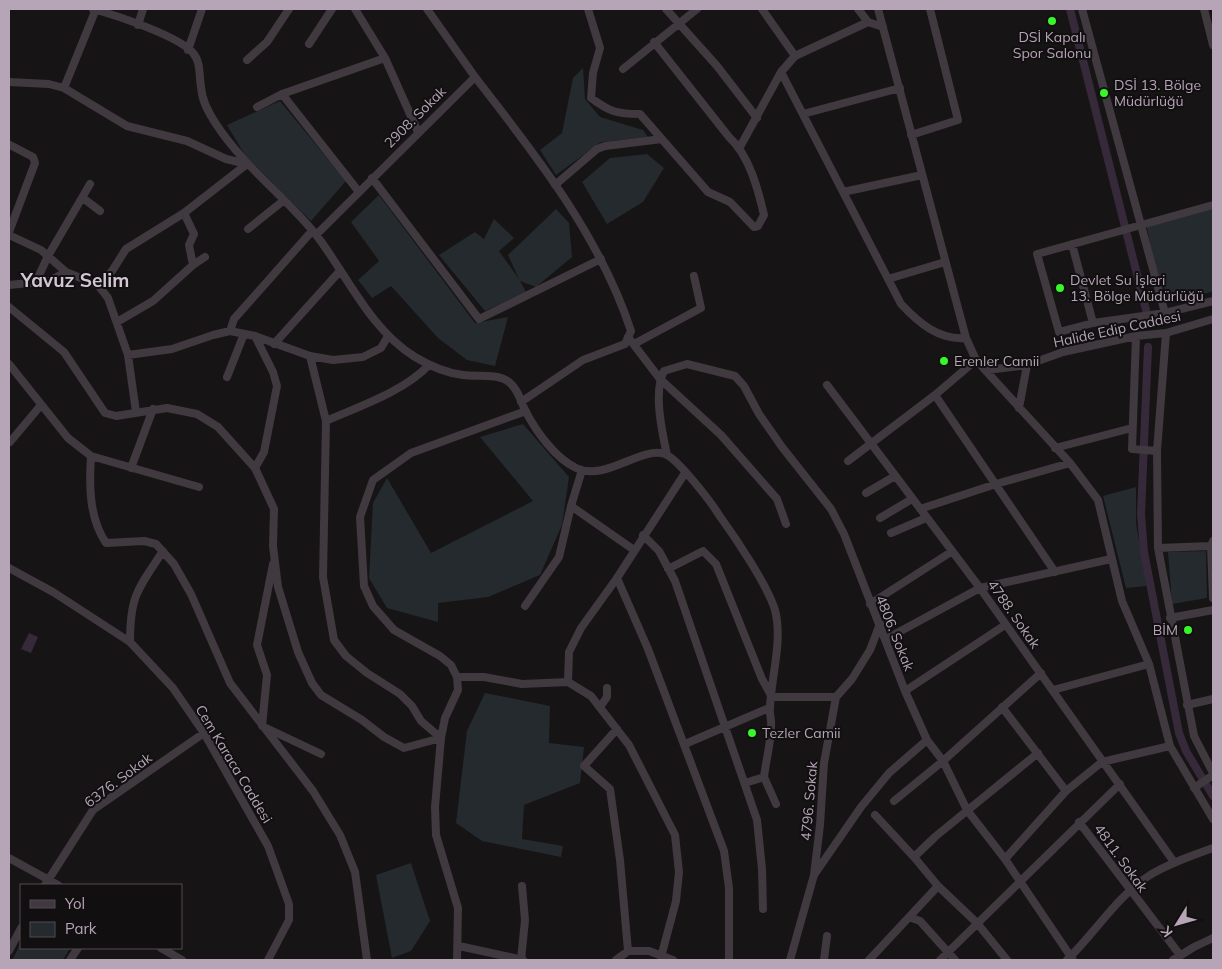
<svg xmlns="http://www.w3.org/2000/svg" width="1222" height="969" font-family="Mulish,sans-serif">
<rect width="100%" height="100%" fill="#161415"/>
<!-- green -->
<path fill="#242a2e" d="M583 68 585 99 600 117 643 130 648 137 601 142 556 175 540 150 562 133 573 78Z
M280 101 346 181 311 221 245 155 227 125Z
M647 154 664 168 643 202 607 224 582 182 610 158Z
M379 195 475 323 508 317 495 366 467 360 438 338 391 286 372 298 358 280 379 261 351 222Z
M1213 206V291C1204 294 1188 301 1179 300 1158 298 1150 241 1146 224Z
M556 209 569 223 572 257 536 287 520 281 526 292 485 311 439 255 475 232 484 239 494 219 514 238 499 251 519 279 508 255Z
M523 424 569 477 562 525 540 575 488 597 438 603V622L387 608 369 578 373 503 387 478 431 553 533 501 480 437Z
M1136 487V524L1147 586 1126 588 1103 496Z
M1206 551 1207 598 1172 604 1168 552Z
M485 693 550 706 549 743 584 747 580 783 524 805 522 839 563 846 561 857 482 841 456 823 467 731Z
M411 863 430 921 411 951 392 958 376 875Z
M21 943V948H70L63 960H12Z"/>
<!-- water -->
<path fill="#362a3a" d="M29 633 38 637 31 653 21 649Z"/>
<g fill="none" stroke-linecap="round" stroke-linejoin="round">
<!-- canal -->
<path stroke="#362a3a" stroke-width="8" d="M1070 9 1146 310
M1148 347 1141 514 1144 552 1179 733 1186 751 1213 796"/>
<!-- minor -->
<path stroke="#40393f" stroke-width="8" d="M93 9C115 15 179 36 193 53 201 62 199 76 201 87 202 101 208 112 216 124 244 167 286 197 317 236 348 277 370 329 415 357 430 366 445 373 463 375 477 377 497 373 509 382 518 389 521 402 526 412 536 431 555 458 576 468 606 482 640 446 665 454 678 459 711 502 719 515 735 537 768 586 775 610 783 641 771 677 770 708 769 714 772 720 771 726 771 743 766 760 764 777L745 783
M355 9 385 58 418 132
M588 9 600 48 593 73 591 98C610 112 617 114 640 114L708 192 730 202 754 227 758 226 764 215C758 189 749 155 729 137L654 42
M666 9 717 66 757 118
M762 9 795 56
M858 9 868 22 883 27
M878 9 966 338 976 360 1070 463 1098 500 1122 601 1149 664 1170 746 1213 819
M1082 9 1165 313
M1204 9 1213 45
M868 22 795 56 781 72 901 304C919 323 938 340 966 338
M138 25 143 9
M309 44 332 9
M188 50 202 9
M247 60 267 42 289 9
M623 69 697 9
M475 77C535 154 600 236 631 331L625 344 583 360 521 402
M9 82 49 84 64 88 127 126 187 141 226 159 247 164
M64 88 96 9
M282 94 359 192
M257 107 282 94 385 58
M803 114 900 88
M911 135 958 120 930 9
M740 147 781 72
M372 178 479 319 601 259
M555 185 597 149 605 146 662 139
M843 192 922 175
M83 198 100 211
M1213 205 1037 254 1059 332 1093 323 1165 313 1213 301
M248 229 283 201
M9 232 35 163 33 157 10 145
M9 235 41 250 66 272 98 285 108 298 128 355 172 349 213 335 230 331 255 336 310 356 333 360 363 357 381 348 388 336
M316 235 475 77 427 9
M1072 244 1093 323
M193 265 205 257
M888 279 945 262
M36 282 48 256 90 184
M9 285 49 281 66 272
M98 285 112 271 126 249 184 213 247 164
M9 307 64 352 105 413 116 416 167 408 197 414 218 427 255 468 274 509 273 546 278 587 298 652 312 683 321 695 362 720 384 737 404 748 441 738
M117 322 153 301 193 265 189 245 194 234 184 213
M230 331 234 319 312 231
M1166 333 1157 451 1158 548 1194 736 1213 773
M1136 336 1132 449 1157 451
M628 337 660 379 721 435 777 499 786 524
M274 344 339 272
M634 344 701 308 694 276
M128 355 136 412
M310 356 326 421 323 577 334 640 346 656 367 673 400 694 412 706 421 721 441 738
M9 364 68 438 91 456 199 487
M987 370 1027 365 1063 352 1136 336 1166 333 1213 319
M227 377 244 334
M827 385 980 588 1174 862
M935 395 1055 572
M1019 408 1027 365
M326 421C360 406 403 392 429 365
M10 442 41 405
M1055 448 1132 428
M667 455C662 432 653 391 664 371L687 364 735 376 744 386 759 414 782 447 831 509 844 534 905 691 927 740 943 761 967 810 1005 859 1073 960
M91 456C89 485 89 518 106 543L144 541 156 544 174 564 191 594 230 683 313 791 340 835 355 872 367 960
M848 461 935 395 976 360
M131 468 153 409
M255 468 264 452 277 386 273 372 255 336
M866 493 895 476
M571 506 634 550
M920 509 996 484 1070 463
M880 518 912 499
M891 533 926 518
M643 535 659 551 675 581 757 820 762 869 763 909
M1213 541 1211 546 1213 598
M1158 548 1211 546
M273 564 257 645 267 675 262 726 321 754
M9 568 53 592 130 642 173 688 204 733 268 846 289 904V920L268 960
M668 569 703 551 716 564 762 679 772 697
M617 578 648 649 724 851 729 888V960
M870 604 951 552
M525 606 559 557 571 506 582 470
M1170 618 1213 610
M886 639 980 588 1111 559
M130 642C130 595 138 589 163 551
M457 677H484L522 684 568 682 591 696 629 745 675 835 679 872 676 901 661 957
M568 682 569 652 581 628 617 578 685 473
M1053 690 1149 664
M905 691 1005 625
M772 697H836
M1187 705 1213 699
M600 707 607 697V688
M1002 707 1066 791
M617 729 584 766 610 789 620 860 628 951
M685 744 769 708
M764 777 776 804
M1194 788 1213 775
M894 801 943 761 1041 673
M875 815 914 857
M1079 822 1180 955
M9 858 58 885
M1005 859 1066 791 1102 762 1170 746
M814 875 820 825 824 763 836 697 852 679 870 650 880 624
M45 885 93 810 204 733
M938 886 977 923 1007 960
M909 917 920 921 955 960
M459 946 523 960
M161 948 182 960
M9 951 21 928
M70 960 78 948
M457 960 458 908 436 835 435 807 441 738 445 718 458 690 457 677 451 665 440 656 394 630 373 606 364 586 360 517 373 480 411 453 526 411
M521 960 525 920 522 886
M616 960 628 951H649L673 960
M790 960 814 875 861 807 889 773 927 740
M824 960 827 936
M869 960 938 886 914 857 936 836 1038 753
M940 960 1120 784
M1067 960C1095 933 1117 896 1150 875 1170 863 1191 856 1213 848
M1173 960 1194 947 1213 938"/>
</g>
<!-- markers -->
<g fill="#37f72b" stroke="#110f10" stroke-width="2">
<circle cx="1052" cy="21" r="5"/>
<circle cx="1104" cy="93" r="5"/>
<circle cx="1060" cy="288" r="5"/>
<circle cx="944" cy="361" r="5"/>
<circle cx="1188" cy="630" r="5"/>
<circle cx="752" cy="733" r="5"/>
</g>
<g text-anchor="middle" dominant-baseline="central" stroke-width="4" stroke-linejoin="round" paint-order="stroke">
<!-- poi labels -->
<g font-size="14" fill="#b6a5b7" stroke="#110f10" text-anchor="start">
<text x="1052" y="37" text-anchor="middle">DSİ Kapalı<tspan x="1052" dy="16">Spor Salonu</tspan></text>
<text x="1114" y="85">DSİ 13. Bölge<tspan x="1114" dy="16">Müdürlüğü</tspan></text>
<text x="1070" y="280">Devlet Su İşleri<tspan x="1070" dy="16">13. Bölge Müdürlüğü</tspan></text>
<text x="954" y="361">Erenler Camii</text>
<text x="1178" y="630" text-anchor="end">BİM</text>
<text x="762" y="733">Tezler Camii</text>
</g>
<!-- street labels -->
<g font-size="14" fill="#b6a5b7" stroke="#110f10">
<text transform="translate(415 117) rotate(-45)">2908. Sokak</text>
<text transform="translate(1117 329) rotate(-12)">Halide Edip Caddesi</text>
<text transform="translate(1014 614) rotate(55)">4788. Sokak</text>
<text transform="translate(895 633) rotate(68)">4806. Sokak</text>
<text transform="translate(234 764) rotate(59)">Cem Karaca Caddesi</text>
<text transform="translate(118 780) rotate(-37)">6376. Sokak</text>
<text transform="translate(809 801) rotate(-85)">4796. Sokak</text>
<text transform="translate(1121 858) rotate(54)">4811. Sokak</text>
</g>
<!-- district labels -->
<g font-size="19" font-weight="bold" fill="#d3c6d2" stroke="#110f10">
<text x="75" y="280">Yavuz Selim</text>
</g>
</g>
<!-- border -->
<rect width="1222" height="969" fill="none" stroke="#b6a5b7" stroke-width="20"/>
<!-- legend -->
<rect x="20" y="884" width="162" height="65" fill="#110f10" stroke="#534b53"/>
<rect x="30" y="900" width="25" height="8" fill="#40393f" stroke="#534b53"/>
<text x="65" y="909" font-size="15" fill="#b6a5b7">Yol</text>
<rect x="30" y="922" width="25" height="15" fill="#242a2e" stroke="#534b53"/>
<text x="65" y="934" font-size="15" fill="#b6a5b7">Park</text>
<!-- north arrow -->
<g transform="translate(1177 924) rotate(233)" stroke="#110f10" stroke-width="4" paint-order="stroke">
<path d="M0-4L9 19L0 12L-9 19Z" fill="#b6a5b7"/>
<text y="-8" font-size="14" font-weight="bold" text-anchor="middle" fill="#b6a5b7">K</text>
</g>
</svg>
